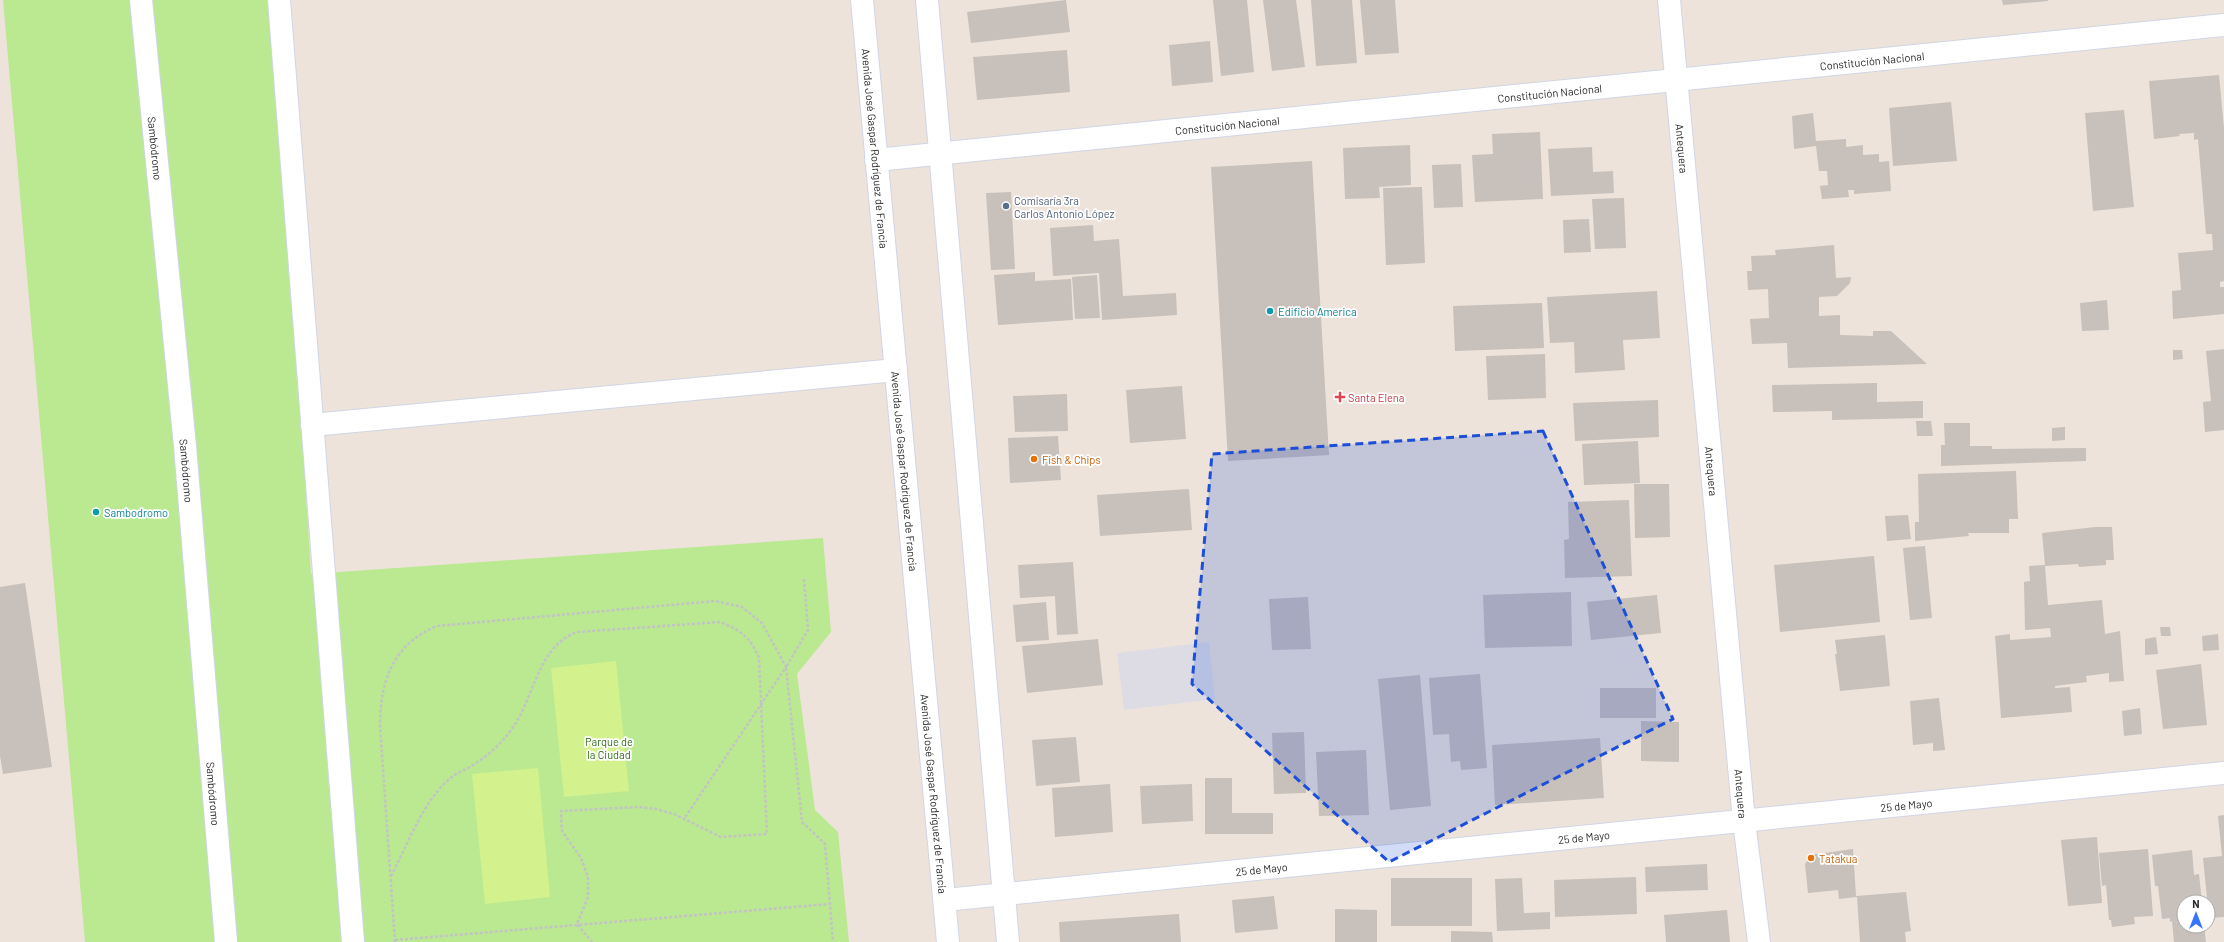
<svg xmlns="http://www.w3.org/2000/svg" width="2224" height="942" font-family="Barlow,sans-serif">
<rect width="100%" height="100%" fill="#ede3da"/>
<!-- industrial -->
<path fill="#dddce5" d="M1209 642 1215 699 1124 710 1117 653Z"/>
<!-- green -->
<path fill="#bae992" d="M3 0H275L311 574 823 538 831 632 797 674 815 810 838 832 849 942H85Z"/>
<!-- pitch -->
<path fill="#d3f18d" d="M616 661 629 791 564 797 551 668Z
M538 768 550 897 485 904 472 774Z"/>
<!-- building -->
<path fill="#c8c0ba" d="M1066 0 1070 32 971 43 967 12Z
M1213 0H1247L1254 72 1221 76Z
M1263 0H1296L1305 67 1272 71Z
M1311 0H1352L1357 63 1316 66Z
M1360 0H1395L1399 53 1365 55Z
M2002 0H2048V1L2003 5Z
M1210 41 1213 82 1172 86 1169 45Z
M1067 50 1070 92 977 100 973 57Z
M2219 75 2224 128V281L2220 282V287H2224V314L2173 319 2172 291 2181 290 2178 253 2213 250 2212 234H2206L2198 139 2194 140V133L2179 134 2180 136 2154 139 2149 81Z
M1951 102 1957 161 1893 166 1889 108Z
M2124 110 2134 207 2093 211 2085 113Z
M1813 113 1816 141 1846 139V147L1863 145V155L1879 154V162L1889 161 1891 191 1854 194V190H1848L1849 197 1822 199 1820 186 1828 185 1827 171H1819L1816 146 1794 149 1792 116Z
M1540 132 1543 199 1475 202 1472 155 1493 154 1492 134Z
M1410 145 1411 185 1379 187 1380 198 1345 199 1343 148Z
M1592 147 1593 172 1613 171 1614 193 1551 196 1548 149Z
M1312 161 1329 455 1228 461 1211 167Z
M1461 164 1463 207 1434 208 1432 165Z
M1422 187 1425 263 1386 265 1383 188Z
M1011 192 1015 269 991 270 986 193Z
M1624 198 1626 248 1595 249 1592 199Z
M1589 219 1591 252 1564 253 1563 220Z
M1093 225 1094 241 1119 239 1123 296 1176 293 1177 315 1102 320 1099 273 1053 276 1050 228Z
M1834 245 1836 278 1851 277 1850 283 1837 296 1819 297V316L1840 315V335L1873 336V331H1891L1927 364 1788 368 1787 343 1752 344 1750 319 1769 318 1768 289 1748 290 1747 271H1752L1751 256 1776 255 1775 250Z
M1035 272V281L1071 279 1073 320 998 325 994 275Z
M1097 275 1100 318 1075 319 1072 277Z
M1657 291 1660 338 1623 340 1625 370 1575 373 1574 342 1550 343 1547 297Z
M2107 300 2109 330 2082 331 2080 303Z
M1542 303 1544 348 1455 351 1453 306Z
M2224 349V430L2205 432 2203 402 2211 401 2206 351Z
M2173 350H2182L2183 359 2173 360Z
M1545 354 1546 398 1488 400 1486 356Z
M1877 383V402L1923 401V418L1832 420V411L1773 412 1772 385Z
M1182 386 1186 439 1130 443 1126 390Z
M1067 394 1068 431 1015 432 1013 396Z
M1658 400 1659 437 1575 441 1573 403Z
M1916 421H1931L1933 436H1917Z
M1944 423H1970V446H1992V449L2086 448V461L1941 466V445H1945Z
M2065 427V440L2052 441V428Z
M1058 436 1061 480 1010 483 1008 438Z
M1638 441 1640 483 1584 485 1582 444Z
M2016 471 2018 519H2009V533H1968L1969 536 1915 541V522H1919L1918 474Z
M1634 484H1669L1670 537 1635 538Z
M1189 489 1192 530 1100 536 1097 495Z
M1629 500 1632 576 1565 578 1564 540 1569 539 1568 502Z
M1908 515 1911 539 1887 541 1885 516Z
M2095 527H2112L2114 560H2106V565L2079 567 2078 564 2045 566 2048 605 2102 600 2105 634 2120 631 2124 681 2109 682V673L2086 676 2087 682 2055 686V688L2070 687 2072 712 2001 718 1995 636 2010 634V640L2051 637 2050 628 2025 630 2024 582 2030 581 2029 566 2045 565 2042 533Z
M1925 546 1932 618 1910 620 1903 548Z
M1874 556 1880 622 1780 632 1774 565Z
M1073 562 1078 634 1057 635 1055 596 1020 598 1018 565Z
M25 583 52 767 3 774 0 756V587Z
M1571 592 1572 646 1485 648 1483 595Z
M1657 595 1661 633 1591 640 1587 602Z
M1308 597 1311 649 1272 650 1269 599Z
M1046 602 1049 640 1016 642 1013 605Z
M2160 627H2170L2171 636H2161Z
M2218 634 2219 650 2203 651 2202 636Z
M1885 635 1890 686 1840 691 1835 654H1837L1835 640Z
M2156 637 2158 654 2145 655V639Z
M1098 639 1103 685 1027 693 1022 646Z
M2201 664 2207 725 2163 729 2156 670Z
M1480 674 1487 768 1461 770 1460 761 1451 762 1449 734 1433 735 1429 678Z
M1420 675 1431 806 1390 810 1378 679Z
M1600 688H1656V718H1600Z
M1939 698 1945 750 1933 751V743L1913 745 1910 701Z
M2140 708 2142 734 2124 736 2122 711Z
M1641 721 1679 722V762L1641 761Z
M1304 732 1306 793 1274 794 1272 733Z
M1076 737 1080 782 1036 786 1032 740Z
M1600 738 1604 798 1495 805 1492 745Z
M1366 750 1369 815 1319 816 1316 752Z
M1205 778H1232V813H1273V834H1205Z
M1110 784 1113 832 1055 837 1052 788Z
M1192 784 1193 821 1142 824 1140 786Z
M2224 815V917L2209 918 2203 858 2222 856 2218 816Z
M2097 837 2102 903 2068 906 2061 840Z
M1853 849 1856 896 1906 892 1911 931 1905 932 1906 942H1860L1857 897 1839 899 1838 890 1808 893 1805 864 1811 855Z
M2148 849 2153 916 2134 917 2135 924 2112 927 2111 920H2109L2106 885 2102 886 2099 853Z
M2192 850 2194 875 2199 874 2202 902H2184V926H2204L2206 942H2174L2172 921 2170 922V918L2162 919 2158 886H2155L2152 855Z
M1707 864 1708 890 1646 892 1645 867Z
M1636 877 1637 914 1555 917 1554 880Z
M1391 878H1472V926H1391Z
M1522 878 1524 913 1550 912V929L1497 931 1495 879Z
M1274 896 1278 929 1235 933 1232 900Z
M1335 909 1377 910V942H1335Z
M1727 910 1730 942H1666L1664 915Z
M1179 914 1181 942H1060L1059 922Z
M1451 931 1492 932 1493 942H1451Z"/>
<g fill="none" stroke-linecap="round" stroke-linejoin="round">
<!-- minor casing -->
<g stroke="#cfd6e4" stroke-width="24">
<g id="minor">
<path id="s1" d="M141 0 185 446 226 942"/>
<path d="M279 0 353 942"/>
<path id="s2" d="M1669 0 1744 821 1759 942"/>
<path id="s3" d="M876 160 2224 25"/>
<path d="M312 425 896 370"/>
<path id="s4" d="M945 900 2224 773"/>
</g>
</g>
<!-- secondary casing -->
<g stroke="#cfd6e4" stroke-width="24">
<g id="secondary">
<path id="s5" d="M862 0 948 942"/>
<path d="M927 0 1008 942"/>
</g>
</g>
<!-- path -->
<path stroke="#c3c3c3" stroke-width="2.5" stroke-dasharray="3 2" stroke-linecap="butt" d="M804 579 808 630 786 667 802 822 825 844 833 942
M391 876C406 848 422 804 446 782 457 771 465 771 476 763 490 754 504 741 513 727 535 696 537 647 577 632L720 622C742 631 750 637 759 658L767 834 721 837 674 814 656 809 639 807 561 811 562 831 581 858 588 877V897L577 924 592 942
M395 940 830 904
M395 942 380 726C380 681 393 644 437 626L715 601 742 607 762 623 786 667 684 819"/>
<!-- minor -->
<use href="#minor" stroke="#fff" stroke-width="22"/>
<!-- secondary -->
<use href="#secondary" stroke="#fff" stroke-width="22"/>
</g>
<!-- marked area -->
<path fill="#1d4ed8" fill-opacity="0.2" stroke="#1d4ed8" stroke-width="3" stroke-dasharray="8 5" stroke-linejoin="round" d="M1543 431 1673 719 1389 862 1192 684 1212 454Z"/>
<!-- markers -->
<circle fill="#5c6f8a" stroke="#fff" stroke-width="1.5" cx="1006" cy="206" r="4"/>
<g fill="#0f9aa8" stroke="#fff" stroke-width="1.5">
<circle cx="1270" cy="311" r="4"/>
<circle cx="96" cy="512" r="4"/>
</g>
<path fill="#e0444e" stroke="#fff" stroke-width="1.5" d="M1338 391h4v4h4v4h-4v4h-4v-4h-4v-4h4z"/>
<g fill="#e8710a" stroke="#fff" stroke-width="1.5">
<circle cx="1034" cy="459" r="4"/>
<circle cx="1811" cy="858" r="4"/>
</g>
<g text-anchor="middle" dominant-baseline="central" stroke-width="3.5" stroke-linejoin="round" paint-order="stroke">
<!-- street labels -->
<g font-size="11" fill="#2a2a2a" stroke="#fff">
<text stroke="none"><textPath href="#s3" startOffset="1001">Constitución Nacional</textPath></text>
<text stroke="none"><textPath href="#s3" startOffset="677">Constitución Nacional</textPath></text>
<text stroke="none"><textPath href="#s3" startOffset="353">Constitución Nacional</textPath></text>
<text stroke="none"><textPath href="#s1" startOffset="149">Sambódromo</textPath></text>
<text stroke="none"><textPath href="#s5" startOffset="149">Avenida José Gaspar Rodríguez de Francia</textPath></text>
<text stroke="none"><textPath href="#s2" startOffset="149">Antequera</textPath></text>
<text stroke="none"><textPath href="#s1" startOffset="473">Sambódromo</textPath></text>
<text stroke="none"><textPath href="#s5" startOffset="473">Avenida José Gaspar Rodríguez de Francia</textPath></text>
<text stroke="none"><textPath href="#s2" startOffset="473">Antequera</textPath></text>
<text stroke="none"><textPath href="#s1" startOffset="797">Sambódromo</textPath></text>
<text stroke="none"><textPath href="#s5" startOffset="797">Avenida José Gaspar Rodríguez de Francia</textPath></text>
<text stroke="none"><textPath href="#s2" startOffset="797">Antequera</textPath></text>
<text stroke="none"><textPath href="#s4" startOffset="966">25 de Mayo</textPath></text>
<text stroke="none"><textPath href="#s4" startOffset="642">25 de Mayo</textPath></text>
<text stroke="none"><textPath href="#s4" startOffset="318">25 de Mayo</textPath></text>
</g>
<!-- service labels -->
<g font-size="11" fill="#4e5e75" stroke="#fff" text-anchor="start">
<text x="1014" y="200">Comisaría 3ra<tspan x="1014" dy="13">Carlos Antonio López</tspan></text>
</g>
<!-- culture labels -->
<g font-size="11" fill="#0d838f" stroke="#fff" text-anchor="start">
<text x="1278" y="311">Edificio America</text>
<text x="104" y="512">Sambodromo</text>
</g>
<!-- health labels -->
<g font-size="11" fill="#be3a42" stroke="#fff" text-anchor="start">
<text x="1348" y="397">Santa Elena</text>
</g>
<!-- food labels -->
<g font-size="11" fill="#c56008" stroke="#fff" text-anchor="start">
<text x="1042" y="459">Fish &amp; Chips</text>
<text x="1819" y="858">Tatakua</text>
</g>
<!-- park labels -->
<g font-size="11" fill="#316d14" stroke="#fff">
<text x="609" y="741">Parque de<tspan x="609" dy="13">la Ciudad</tspan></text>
</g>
</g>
<!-- north arrow -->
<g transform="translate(2196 914)"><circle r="19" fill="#ffffff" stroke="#aaaaaa"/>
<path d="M0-3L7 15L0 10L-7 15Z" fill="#3674ff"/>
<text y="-6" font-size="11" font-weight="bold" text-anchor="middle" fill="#2a2a2a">N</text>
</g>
</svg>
